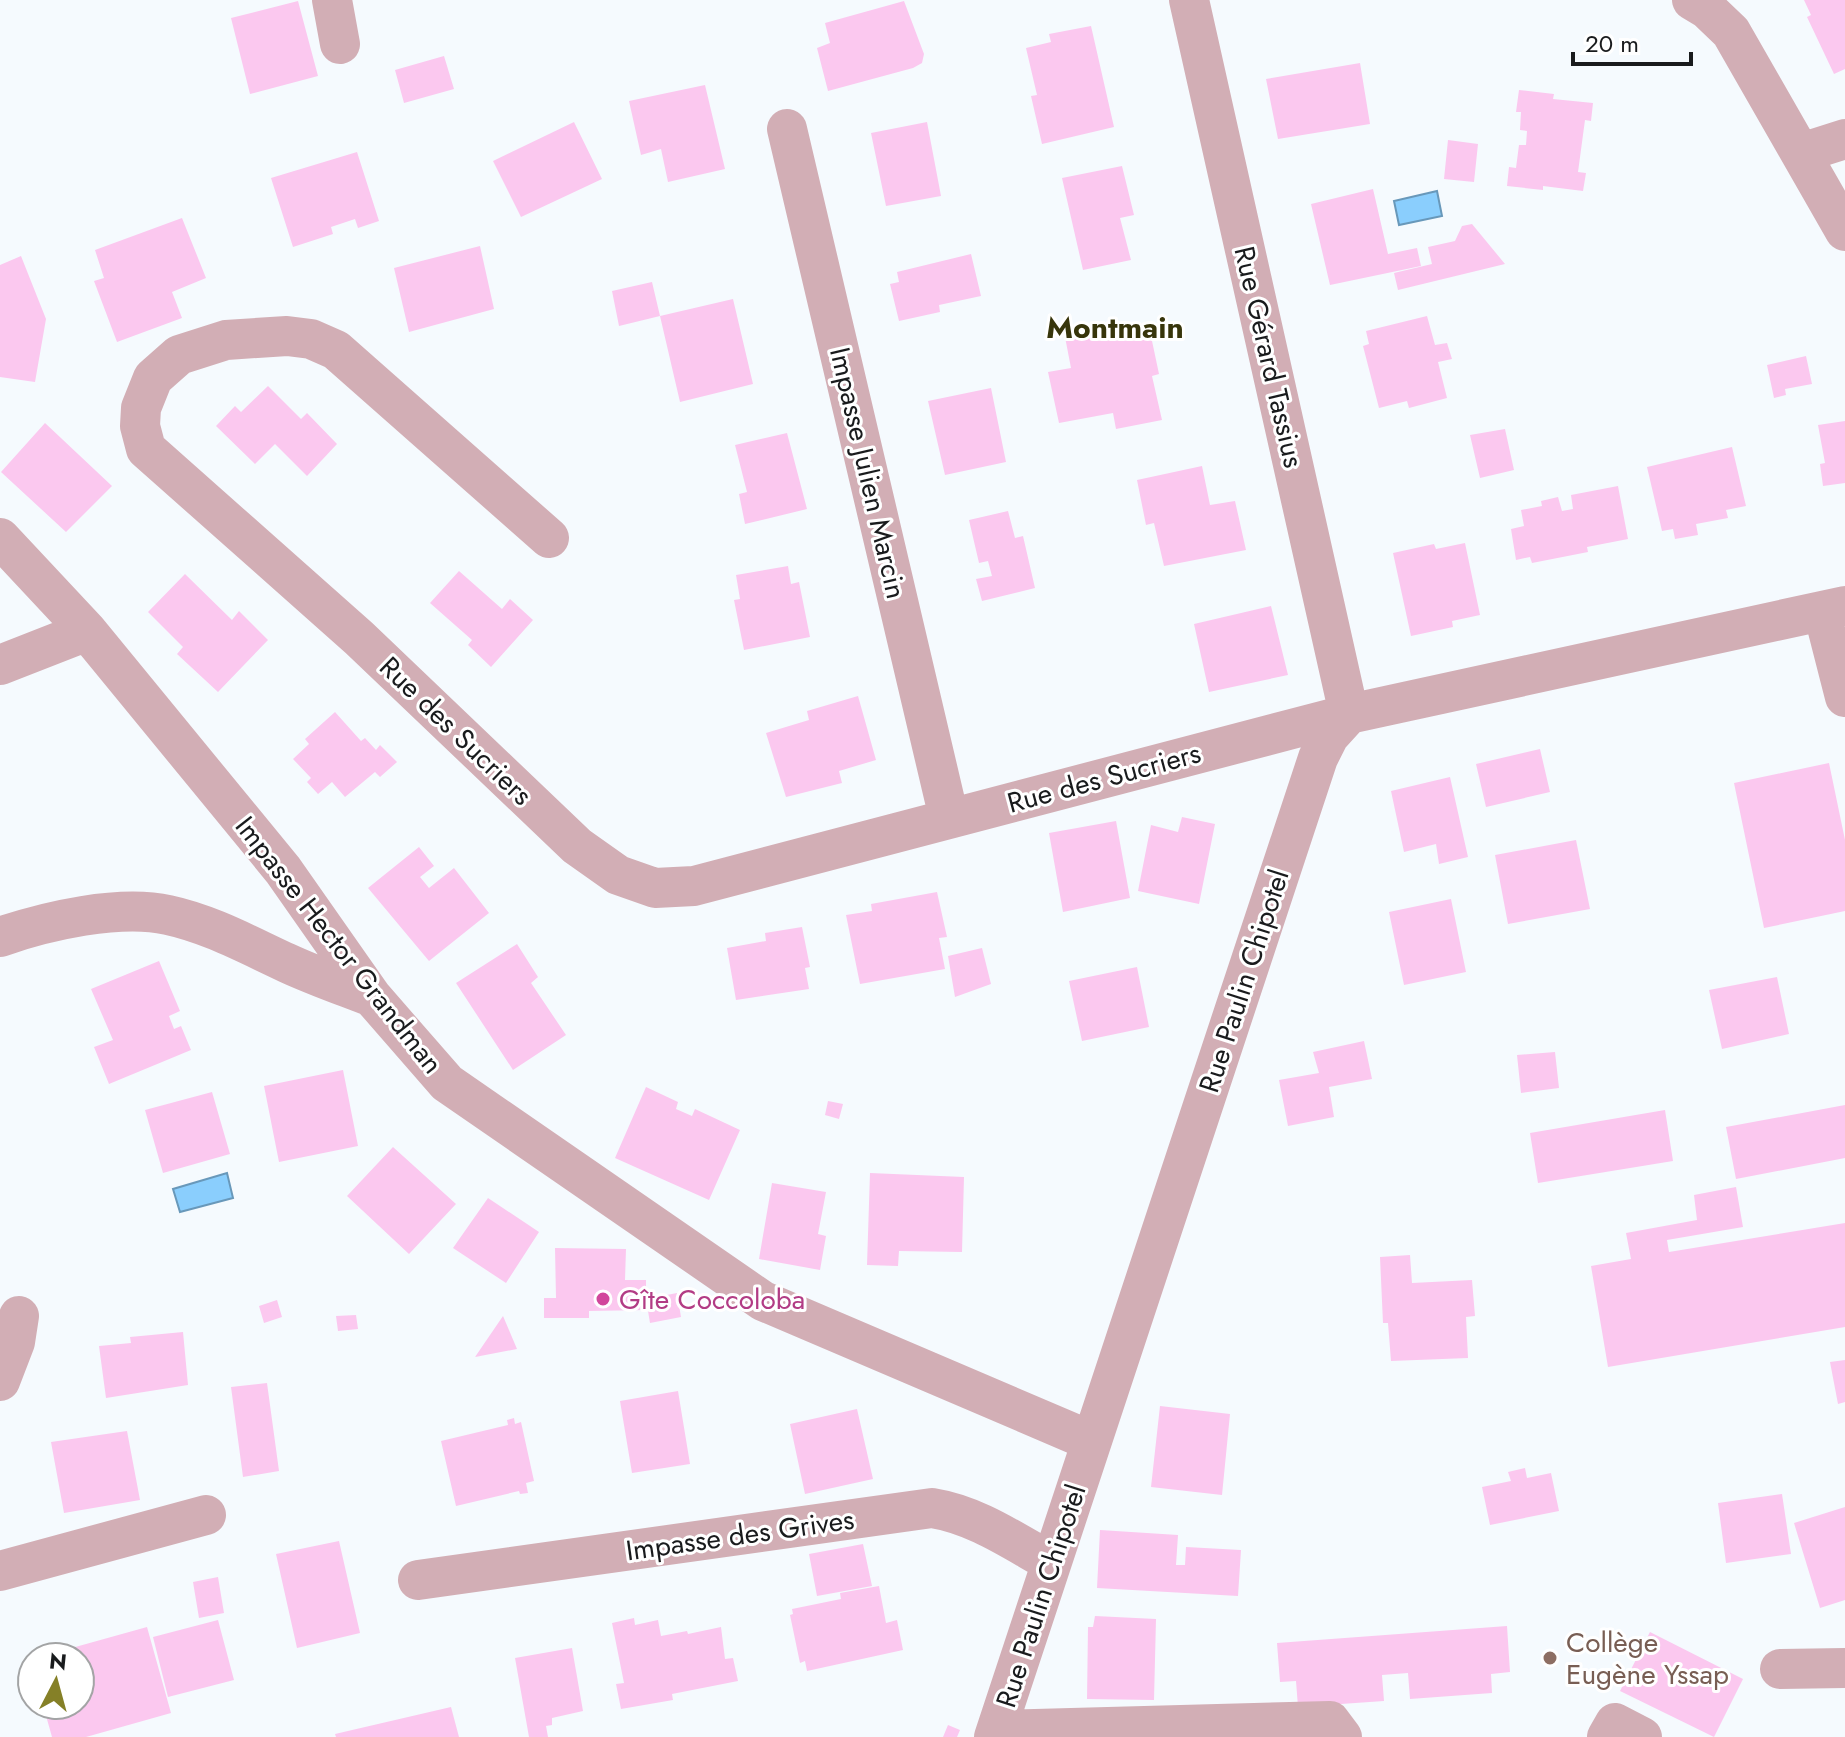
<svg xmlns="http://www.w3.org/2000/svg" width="1845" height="1737" font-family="Jost,sans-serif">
<rect width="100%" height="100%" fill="#f5fafe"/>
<!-- water -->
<path fill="#8acefd" stroke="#6898ba" stroke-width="2" d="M1437 191 1442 216 1399 225 1394 201Z
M227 1173 233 1198 180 1212 173 1189Z"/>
<!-- building -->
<path fill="#fbc8ef" d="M1804 0H1845V69L1834 74 1807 17 1811 15Z
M298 1 318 76 250 94 231 18Z
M904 1 924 54 922 63 913 68 828 91 817 48 830 43 825 23Z
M1091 26 1114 127 1042 144 1031 96 1037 95 1026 48 1051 42 1049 34Z
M444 56 454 89 404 103 395 70Z
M1360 63 1370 124 1278 139 1266 79Z
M705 85 725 169 668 182 661 149 641 155 629 101Z
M1519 90 1554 94 1553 99 1593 103 1591 121 1585 120 1578 172 1586 173 1583 191 1543 186V190L1507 186 1509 167 1516 168 1519 145H1526L1527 131 1520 130 1521 112H1516Z
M574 122 602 179 521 217 493 161Z
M927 122 941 196 886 206 871 133Z
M1448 140 1478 144 1474 182 1444 179Z
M357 152 379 221 358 228 355 219 331 227 333 234 293 247 271 178Z
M1122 166 1134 215 1120 218 1131 260 1083 270 1062 178Z
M1373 189 1388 254 1417 248 1421 266 1330 285 1311 204Z
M182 218 206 278 172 292 182 318 117 342 94 281 104 278 95 250Z
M1472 224 1505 264 1398 290 1394 273 1432 264 1428 247 1455 241 1462 226Z
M480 246 494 309 409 332 394 268Z
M971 254 981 296 939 305 940 312 899 321 890 284 899 282 897 272Z
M21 256 46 319 35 382 0 377V265Z
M652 282 660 316 619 326 612 291Z
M733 299 753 384 680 402 660 316Z
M1427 316 1435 345 1447 343 1452 359 1438 362 1447 398 1409 408 1407 401 1379 408 1363 346 1369 344 1366 331Z
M1148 322 1159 374 1152 376 1162 420 1116 429 1113 413 1059 423 1048 372 1071 368 1065 337Z
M1806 356 1812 384 1785 389 1786 395 1774 398 1767 365Z
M268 386 301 419 307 413 337 444 307 476 275 444 255 464 216 426 235 406 241 412Z
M991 388 1006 462 945 475 928 401Z
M1845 421V483L1823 486 1820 464 1825 463 1818 425Z
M45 423 112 486 66 532 1 472Z
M1505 429 1514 470 1480 478 1470 435Z
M787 433 807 509 745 524 739 494 747 492 735 445Z
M1732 447 1746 506 1726 510 1728 518 1696 524 1698 535 1675 539 1673 529 1662 531 1647 467Z
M1202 466 1210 505 1235 501 1246 550 1164 566 1154 523 1146 525 1137 480Z
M1618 486 1628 539 1587 547 1588 552 1532 563 1530 557 1516 560 1511 529 1524 526 1521 510 1542 506 1541 501 1558 497 1562 511 1573 509 1571 495Z
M1008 511 1015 538 1023 536 1035 588 982 601 976 579 992 576 988 561 979 563 969 520Z
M1465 543 1480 615 1452 621 1453 627 1411 636 1393 553 1434 544 1436 549Z
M788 566 791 584 799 582 810 637 744 650 734 600 740 599 736 575Z
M459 571 502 609 510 599 533 620 491 667 468 645 472 640 430 603Z
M185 574 232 620 239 611 268 640 218 692 177 654 183 647 148 612Z
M1271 606 1288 675 1209 692 1194 624Z
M858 696 876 760 839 771 842 783 786 797 766 733 809 720 807 711Z
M335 712 361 741 365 738 376 750 380 745 397 762 380 777 375 772 345 797 332 782 318 794 307 782 311 778 293 759 309 744 305 739Z
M1540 749 1550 792 1486 807 1476 764Z
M1829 763 1845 840V911L1764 928 1734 783Z
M1450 777 1468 857 1439 864 1436 844 1404 852 1391 791Z
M1182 817 1215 824 1199 904 1138 891 1151 825 1178 832Z
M1116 821 1130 898 1063 912 1049 833Z
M1576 840 1590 909 1508 924 1495 855Z
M419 847 434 866 420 877 429 888 454 868 489 913 429 961 368 888Z
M937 892 947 937 939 938 945 969 860 984 846 915 872 911 871 904Z
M1451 899 1466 972 1404 985 1389 912Z
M802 927 810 967 805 968 809 989 736 1000 727 948 766 941 765 933Z
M517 944 538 977 531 983 566 1035 513 1070 456 983Z
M982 948 991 984 955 997 948 956Z
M159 961 180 1011 169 1016 174 1029 181 1026 191 1050 109 1084 94 1047 113 1040 91 989Z
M1137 967 1149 1027 1082 1041 1069 981Z
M1777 977 1789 1034 1722 1049 1709 990Z
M1364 1041 1372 1079 1329 1087 1334 1117 1288 1126 1279 1080 1319 1073 1313 1052Z
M1555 1052 1559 1088 1521 1093 1517 1055Z
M343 1070 358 1146 279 1162 264 1086Z
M646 1087 678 1102 676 1109 692 1116 695 1109 740 1130 709 1200 615 1158Z
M212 1092 230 1154 163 1173 145 1110Z
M828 1101 843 1104 839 1119 825 1115Z
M1845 1105V1158L1736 1179 1726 1127Z
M1665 1110 1673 1161 1538 1183 1530 1133Z
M393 1147 456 1204 409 1254 347 1196Z
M870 1173 964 1177 962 1252 899 1251 898 1266 867 1265Z
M772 1183 826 1192 818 1234 826 1236 820 1270 759 1259Z
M1736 1187 1743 1227 1667 1240 1669 1252 1845 1223V1327L1608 1367 1591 1266 1631 1259 1626 1233 1697 1220 1694 1195Z
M488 1198 539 1232 506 1283 453 1248Z
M555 1248 626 1249 625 1280H646V1310L589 1311V1318H544V1298H556Z
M1410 1255 1412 1283 1472 1280 1475 1316 1466 1317 1468 1358 1391 1361 1388 1323H1383L1380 1257Z
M677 1293 681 1317 650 1323 646 1299Z
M277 1300 282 1317 264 1323 259 1306Z
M356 1315 358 1329 338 1331 336 1316Z
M503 1316 517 1349 475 1357Z
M183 1332 188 1385 106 1398 99 1346 131 1343 130 1337Z
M1845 1360V1402L1838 1404 1830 1362Z
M267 1383 279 1471 243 1477 231 1387Z
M678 1391 690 1464 632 1473 620 1401Z
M1160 1406 1230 1414 1222 1495 1151 1487Z
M857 1409 873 1479 805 1494 790 1424Z
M514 1418 515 1424 521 1422 534 1481 526 1483 528 1493 520 1494 519 1491 456 1506 441 1441 508 1425 507 1420Z
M127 1431 140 1500 64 1513 51 1442Z
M1525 1468 1527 1478 1551 1473 1559 1511 1490 1525 1482 1487 1511 1481 1508 1472Z
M1782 1494 1791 1554 1726 1563 1718 1503Z
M1845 1507V1600L1820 1608 1794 1523Z
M1100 1530 1178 1535 1176 1565H1185L1186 1547 1241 1550 1238 1596 1097 1588Z
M339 1541 360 1633 297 1648 276 1554Z
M863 1544 872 1586 817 1596 809 1554Z
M218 1577 224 1613 199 1618 193 1582Z
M879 1586 886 1623 897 1620 903 1650 807 1671 805 1661 800 1663 790 1615 793 1614 792 1609 841 1599 840 1593Z
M1095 1616 1156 1619 1154 1700 1087 1699 1088 1627H1093Z
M634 1618 635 1625 658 1620 661 1636 687 1631 688 1634 721 1627 725 1659 733 1658 738 1681 672 1694 673 1700 621 1709 616 1684 624 1683 612 1623Z
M218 1620 234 1680 168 1697 153 1637Z
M1507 1626 1510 1672 1491 1674 1492 1693 1410 1699 1408 1673 1382 1675 1384 1701 1298 1707 1296 1681 1280 1682 1277 1643Z
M147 1627 171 1713 86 1737H52L43 1705H80V1657L43 1656Z
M1650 1632 1743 1679 1714 1737 1620 1691Z
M572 1648 583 1711 552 1718V1725L546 1726 548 1737H529L515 1658Z
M451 1707 459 1737H336L335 1734Z
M948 1725 960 1730 957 1737H943Z"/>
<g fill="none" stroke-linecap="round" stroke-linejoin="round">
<!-- minor -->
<path stroke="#d2aeb5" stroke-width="40" d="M332 0 340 44
M1189 0 1349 714
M1692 0 1707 9 1731 32 1845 231
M787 129 949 818
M1801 153 1845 139
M0 538 87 631 283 870 372 997 447 1083 763 1301 1091 1441
M549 538 336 350 311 339 287 336 226 340 179 355 153 378 141 408 140 426 146 449 359 638 577 846 618 875 655 888 694 886 1349 714 1845 606
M1823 611 1845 697
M0 665 87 631
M0 937C46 921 120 904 168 915 210 924 248 945 287 963 315 976 344 986 372 997
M0 1381 15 1342 19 1316
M0 1571 206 1515
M418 1580 932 1508C976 1515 1013 1541 1051 1562
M1780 1669 1845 1668
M998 1730 1330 1721 1342 1737
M994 1737 1318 758 1329 736 1349 714
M1607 1737 1615 1723 1642 1737"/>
</g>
<!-- markers -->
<circle fill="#d1479c" stroke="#fff" stroke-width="3" cx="603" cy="1299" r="8"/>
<circle fill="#8d6e63" stroke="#fff" stroke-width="3" cx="1550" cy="1658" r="8"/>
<g text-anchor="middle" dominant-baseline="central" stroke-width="6" stroke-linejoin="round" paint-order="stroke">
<!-- street labels -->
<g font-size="28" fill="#191b1d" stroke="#fff">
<text transform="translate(1269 357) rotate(77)">Rue Gérard Tassius</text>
<text transform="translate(868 473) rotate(77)">Impasse Julien Marcin</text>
<text transform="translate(456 731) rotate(44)">Rue des Sucriers</text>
<text transform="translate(1104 778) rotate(-15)">Rue des Sucriers</text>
<text transform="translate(339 945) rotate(52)">Impasse Hector Grandman</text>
<text transform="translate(1244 981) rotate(-72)">Rue Paulin Chipotel</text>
<text transform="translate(740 1535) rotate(-8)">Impasse des Grives</text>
<text transform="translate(1041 1596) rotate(-72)">Rue Paulin Chipotel</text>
</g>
<!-- hotel labels -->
<g font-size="28" fill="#b23c85" stroke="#fff" text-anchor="start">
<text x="619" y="1299">Gîte Coccoloba</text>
</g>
<!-- education labels -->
<g font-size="28" fill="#785e54" stroke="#fff" text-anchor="start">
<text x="1566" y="1642">Collège<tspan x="1566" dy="32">Eugène Yssap</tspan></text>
</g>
<!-- neighbourhood labels -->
<g font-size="30" font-weight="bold" fill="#37350b" stroke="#fff">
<text x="1115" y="327">Montmain</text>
</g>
</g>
<!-- north arrow -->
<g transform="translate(56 1681) rotate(6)"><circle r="38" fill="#ffffff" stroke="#a3a4a5" stroke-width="2"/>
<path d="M0-6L14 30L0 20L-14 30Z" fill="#858027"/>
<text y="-12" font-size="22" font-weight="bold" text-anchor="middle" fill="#191b1d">N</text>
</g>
<!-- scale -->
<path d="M1573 52v12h118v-12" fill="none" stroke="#191b1d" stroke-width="4"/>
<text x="1585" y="52" font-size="24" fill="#191b1d" stroke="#ffffff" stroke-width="6" paint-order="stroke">20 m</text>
</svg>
